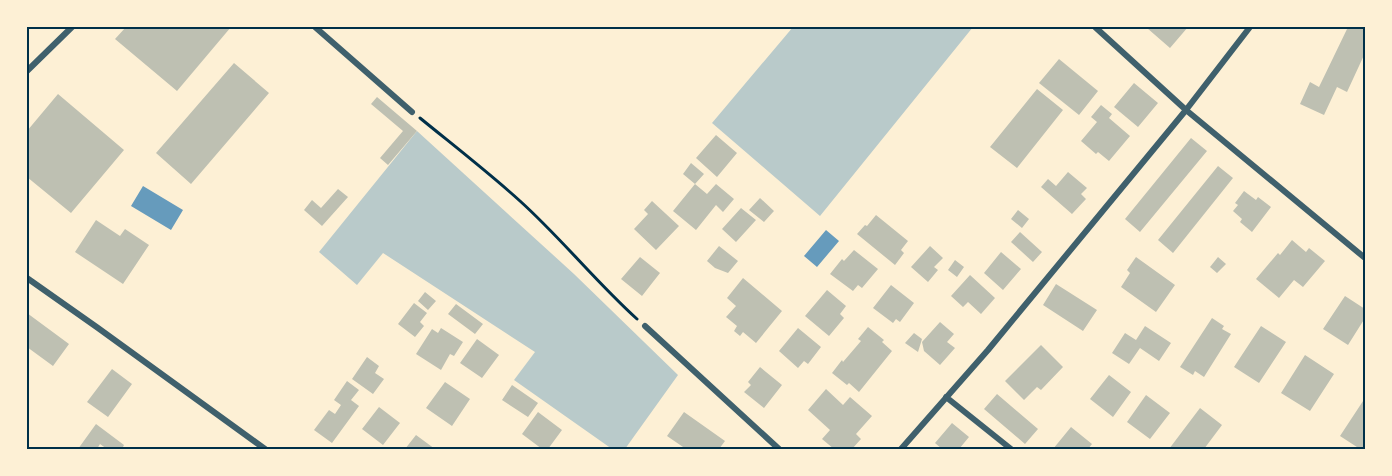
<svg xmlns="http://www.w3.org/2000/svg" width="1392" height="476" font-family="Cabin,sans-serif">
<rect width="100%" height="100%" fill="#fdf0d5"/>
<!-- green -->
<path fill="#b9caca" d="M793 27H973L820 216 712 123Z
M417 131 574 274 678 375 625 449H612L514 380 535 352 383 253 357 285 319 252Z"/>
<!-- water -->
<path fill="#669bbc" d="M143 186 183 210 171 230 131 206Z
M826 230 839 241 817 267 804 256Z"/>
<!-- building -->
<path fill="#bec0b2" d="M126 27H231L177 91 115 39Z
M1148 27H1188L1170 48 1147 28Z
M1348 27H1365V53L1347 92 1337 87 1324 115 1300 104 1310 82 1319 87Z
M1059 59 1098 91 1079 115 1039 83Z
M234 63 269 93 191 184 156 153Z
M1134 83 1158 103 1138 127 1114 107Z
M1037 89 1063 110 1017 168 990 147Z
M58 94 124 150 71 213 27 177V131Z
M377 97 417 131 388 165 380 158 403 131 371 104Z
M1101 105 1112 114 1109 118 1130 136 1109 161 1098 152 1096 154 1081 141 1097 122 1091 117Z
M716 135 737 153 717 177 696 158Z
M1191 138 1207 151 1140 232 1125 219Z
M691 163 704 174 695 184 683 174Z
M1218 166 1233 178 1173 253 1158 240Z
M1068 172 1087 188 1081 194 1086 199 1072 214 1041 187 1048 179 1056 186Z
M695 184 707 194 716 184 734 199 723 212 716 205 696 230 673 211Z
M338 189 348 197 322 226 304 210 312 200 321 208Z
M1244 191 1256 200 1258 197 1271 207 1252 232 1240 222 1242 219 1233 211 1238 205 1235 203Z
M760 198 774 211 764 222 749 210Z
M652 201 679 226 656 250 634 229 648 214 644 210Z
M741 208 756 220 736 242 722 229Z
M1018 210 1029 219 1022 228 1011 219Z
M876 215 908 241 901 250 904 253 895 265 857 234 865 225 867 226Z
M96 220 120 236 125 229 149 245 123 284 75 252Z
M1020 232 1042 252 1033 262 1011 242Z
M1292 240 1306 252 1309 248 1325 261 1303 287 1294 280 1279 298 1256 279 1278 253 1280 255Z
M719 246 738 261 728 273 715 268 707 261Z
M930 246 943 258 934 267 938 270 928 282 911 267Z
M854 250 878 269 862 288 858 285 853 291 830 274 842 259 844 261Z
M1001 252 1021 269 1003 290 984 273Z
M640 257 660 273 642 296 621 279Z
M1136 257 1175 285 1156 312 1121 287 1130 273 1127 270Z
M1218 257 1226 264 1217 273 1210 267Z
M955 260 964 267 957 277 948 270Z
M970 275 995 298 981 314 968 302 963 307 951 296Z
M743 278 782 311 756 343 743 332 740 336 734 331 737 326 726 317 736 306 727 298Z
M1056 284 1097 310 1083 331 1043 305Z
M891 285 914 303 900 322 896 319 893 323 873 308Z
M827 290 846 306 840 314 844 318 829 336 805 316Z
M425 292 436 301 428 310 418 301Z
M1345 296 1365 309V318L1348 345 1323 329Z
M414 303 427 313 420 322 424 326 415 337 398 324Z
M456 304 483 324 475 334 448 314Z
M27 313 69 344 53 366 27 347Z
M1212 318 1224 326 1222 329 1231 334 1204 377 1195 371 1193 375 1180 367Z
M940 322 954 334 947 342 955 348 940 365 924 351 922 342Z
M1145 326 1171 343 1159 361 1140 348 1129 364 1112 353 1125 333 1136 340Z
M1261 326 1286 342 1259 383 1234 367Z
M868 327 884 340 882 342 892 351 859 392 849 383 847 385 832 373 842 360 843 362 861 341 858 339Z
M441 328 463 342 454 356 450 354 441 370 416 354 432 329 438 333Z
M798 328 821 347 808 364 804 361 798 368 779 351Z
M914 333 922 339 918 352 905 343Z
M477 339 499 355 482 378 460 363Z
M1041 345 1063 367 1041 390 1037 387 1024 400 1005 381Z
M1305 355 1334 374 1310 411 1281 393Z
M367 357 379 366 375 373 384 379 373 394 352 379Z
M760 367 782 385 764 408 744 392 751 385 748 382Z
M112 369 132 384 108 417 87 402Z
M1109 375 1131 392 1113 417 1090 399Z
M347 381 359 390 351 400 359 406 332 443 314 430 329 410 335 414 341 405 334 400Z
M445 382 470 399 452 426 426 408Z
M512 385 538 403 528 417 502 400Z
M826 389 843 405 850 397 872 416 856 434 861 439 852 449H834L822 439 830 430 808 410Z
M997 394 1038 429 1025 444 984 409Z
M1146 395 1170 413 1150 439 1127 422Z
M1365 398V430L1364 432 1365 433V449H1360L1340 436Z
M379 407 400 423 383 445 362 429Z
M1200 408 1222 425 1204 449H1169Z
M538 412 562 430 548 449H542L522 434Z
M684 412 725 441 719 449H686L667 436Z
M952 423 969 437 959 449H942L935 443Z
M96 424 124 445 122 449H107L100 444 97 449H78Z
M1071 427 1092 444 1088 449H1053Z
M416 435 435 449H405Z"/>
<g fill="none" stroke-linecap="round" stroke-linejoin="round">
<!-- path -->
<path stroke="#003049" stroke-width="3" d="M420 118C453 145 488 172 520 201 561 238 596 282 637 319"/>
<!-- minor -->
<path stroke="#3f606c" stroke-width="6" d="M315 27 412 112
M1095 27 1186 110 1365 258
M27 71 72 27
M27 278 98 328 265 449
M645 326 779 449
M946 397 1011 449
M901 449 988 350 1186 110 1250 27"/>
</g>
<!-- border -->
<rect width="1392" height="476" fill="none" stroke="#fdf0d5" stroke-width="57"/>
<rect x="28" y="28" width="1336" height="420" fill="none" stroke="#003049" stroke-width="2"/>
</svg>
